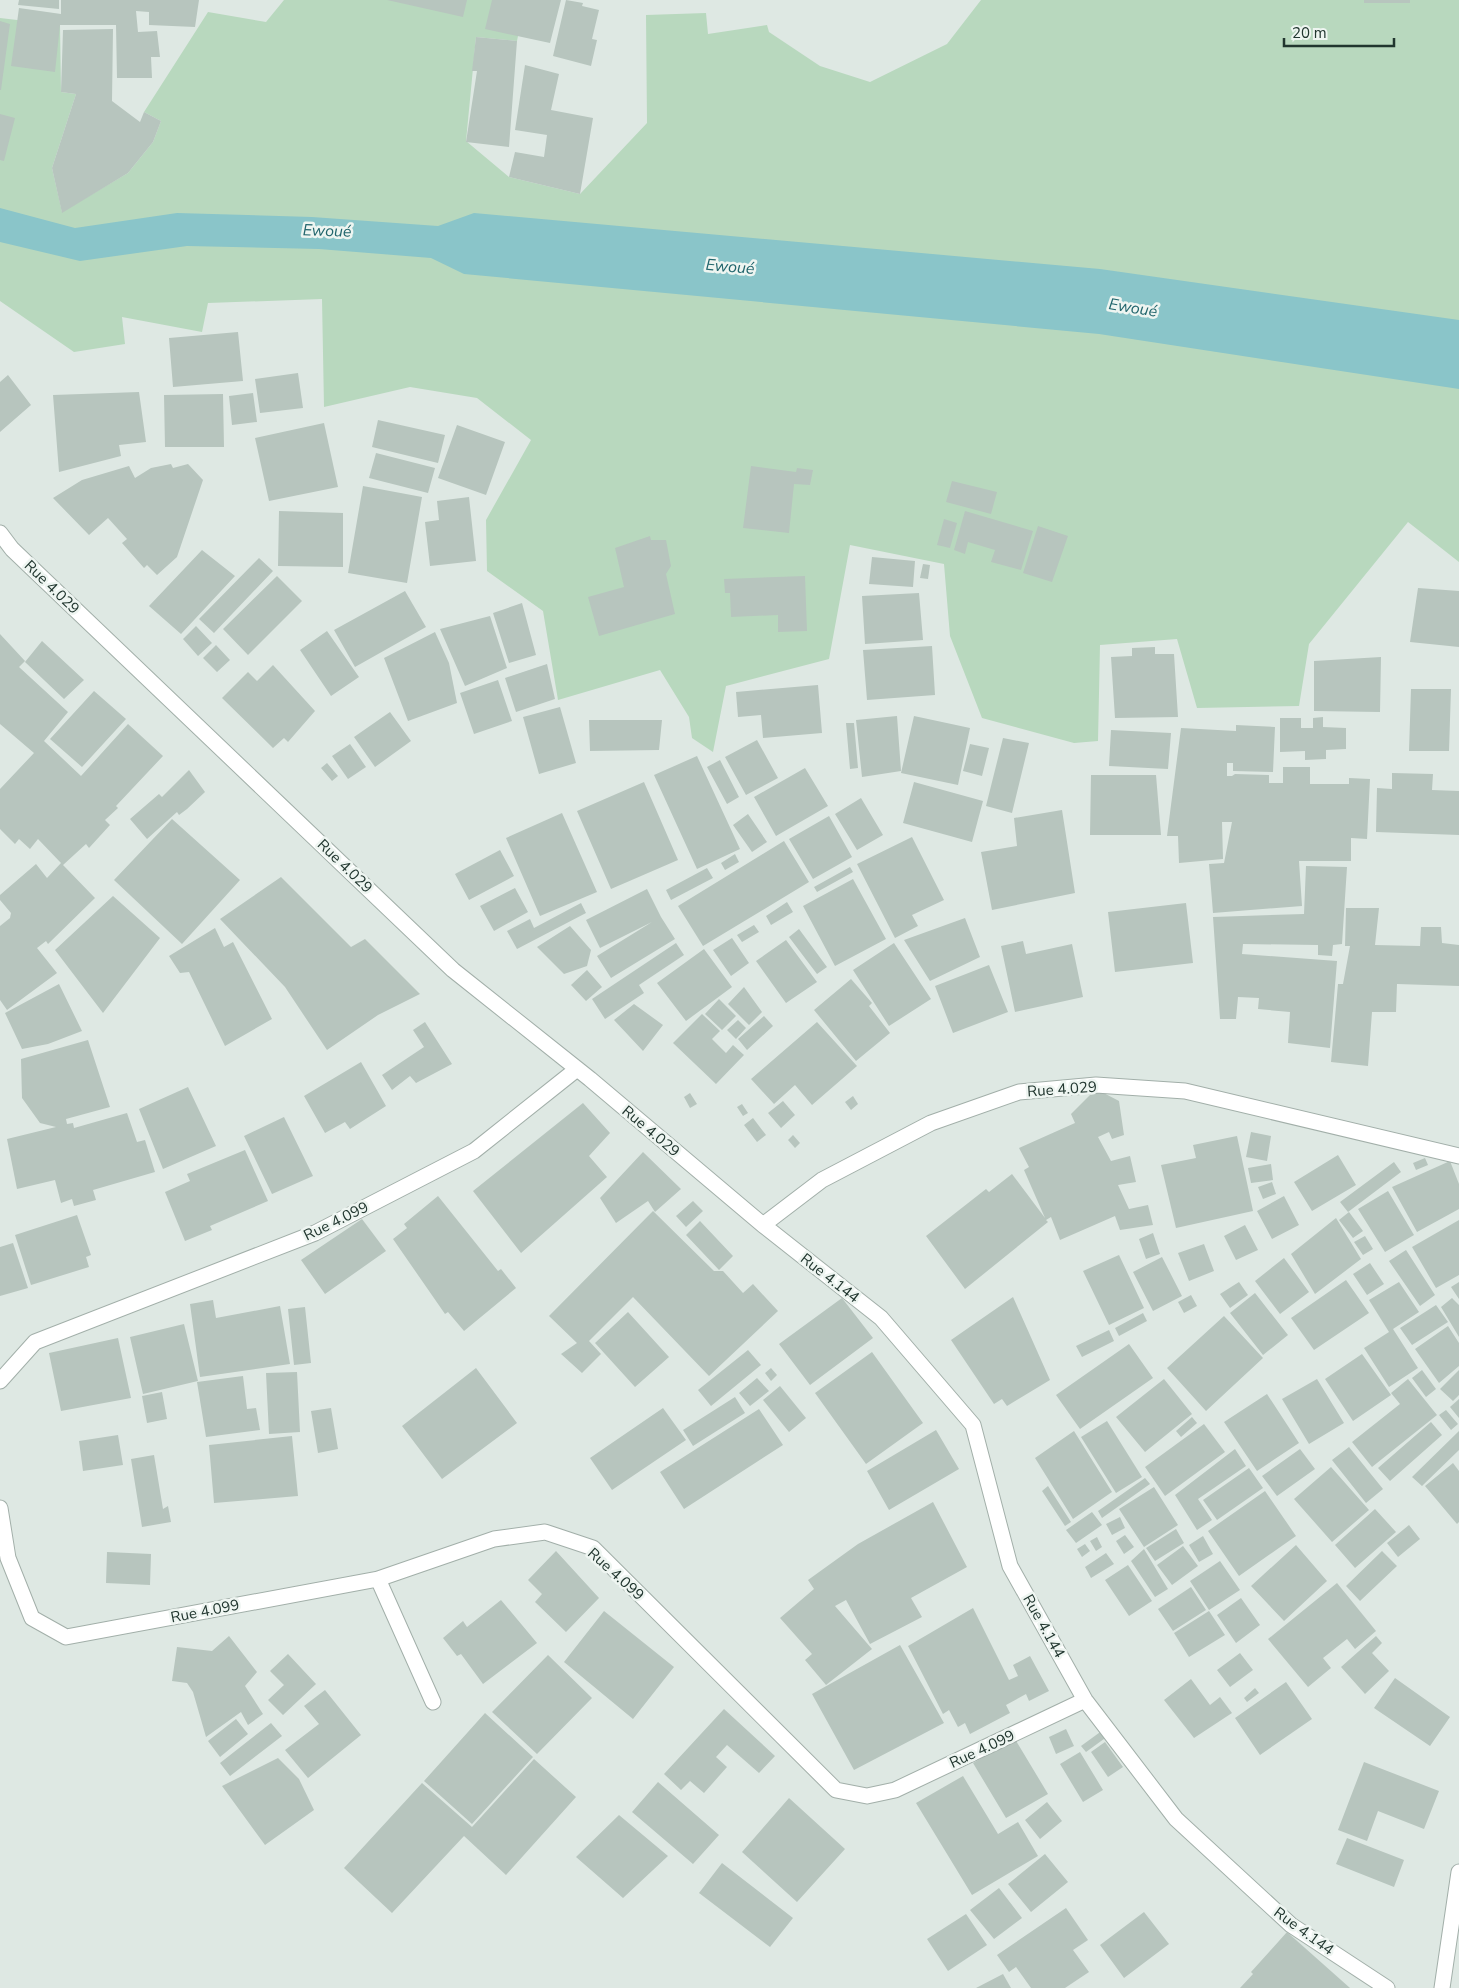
<svg xmlns="http://www.w3.org/2000/svg" width="1459" height="1988" font-family="'Nunito Sans',sans-serif">
<rect width="100%" height="100%" fill="#dee8e3"/>
<!-- green -->
<path fill="#b8d8be" d="M284 0H525L517 41 476 37 466 141 509 177 580 194 647 123 646 15 706 13 708 34 767 25 769 32 820 66 870 82 947 44 981 0H1459V562L1408 522 1309 644 1299 706 1197 708 1177 639 1100 645 1098 741 1074 743 982 718 950 636 944 564 850 545 829 659 726 686 713 752 692 738 689 717 660 670 558 700 543 611 487 571 486 520 531 440 477 398 410 387 324 407 322 299 208 303 202 332 122 317 125 344 74 352 0 301V18L60 25 61 92 76 94 52 168 62 212 128 173 153 142 161 121 144 112 208 12 266 22Z"/>
<!-- water -->
<path fill="#8ac5c9" d="M0 208 75 228 177 213 312 217 438 226 474 213 1100 269 1459 320V389L1099 334 464 274 431 258 319 249 187 246 80 261 0 242Z"/>
<!-- building -->
<path fill="#b7c5be" d="M19 0H59V9L18 5Z
M61 0H199L195 27 149 25V12L136 11 138 32 157 31 160 57H151L152 78H117L116 25H60L55 72 11 66 19 8 61 14Z
M387 0H467L463 17Z
M492 0H561L550 43 485 29Z
M566 0 583 3 582 6 599 10 592 39 597 40 591 66 553 56Z
M1364 0H1410V3H1364Z
M0 21 10 24 1 90H0Z
M113 29 112 101 140 122 144 112 161 121 153 142 128 173 62 213 52 168 76 94 61 92 63 30Z
M476 37 517 41 509 147 466 142 477 71H472Z
M525 65 559 74 551 110 593 118 580 194 509 177 515 152 544 157 547 135 515 130Z
M0 114 15 118 4 161 0 160Z
M238 332 243 381 173 387 169 338Z
M298 373 303 408 260 413 255 379Z
M8 375 31 405 0 432V382Z
M139 392 146 442 119 445 121 456 59 472 53 395Z
M253 393 257 422 232 425 229 396Z
M223 394 224 447H165L164 395Z
M378 420 445 435 438 463 372 447Z
M324 423 338 487 269 501 255 438Z
M457 425 505 442 486 495 438 478Z
M376 453 435 468 428 493 369 478Z
M171 464 173 468 188 464 203 480 177 557 157 575 147 565 144 568 122 543 127 539 108 518 89 535 53 498 82 480 129 466 135 478 151 468Z
M751 466 796 472 797 468 813 470 810 485 794 484 789 533 743 528Z
M952 481 997 492 991 514 946 502Z
M363 486 422 497 407 583 348 573Z
M469 497 476 561 430 566 425 522 439 520 437 501Z
M279 511 343 513V567L278 566Z
M965 511 1033 531 1021 570 991 562 995 550 968 542 965 554 954 550Z
M944 519 957 523 950 548 937 545Z
M1038 526 1068 536 1052 582 1023 573Z
M650 536 651 540H666L671 566 666 574 675 614 599 636 588 597 624 587 615 548Z
M202 550 235 576 181 634 149 606Z
M872 557 915 561 913 587 869 584Z
M259 558 273 571 214 633 199 619Z
M923 564 930 565 928 579 920 578Z
M277 576 302 601 248 655 223 629Z
M805 576 807 631 778 632V615L731 617 730 593H725L724 579Z
M1418 588 1459 591V647L1410 642Z
M405 591 426 627 355 667 334 630Z
M919 593 923 640 865 644 862 596Z
M522 603 536 655 509 663 493 613Z
M490 616 507 668 465 686 440 629Z
M196 626 212 643 198 656 183 639Z
M327 631 359 677 331 696 300 650Z
M435 632 449 663 457 703 408 721 384 658Z
M0 634 25 661 19 667 68 712 44 741 81 776 128 724 163 756 116 806 118 808 105 820 110 825 89 848 86 844 63 865 95 898 48 944 46 941 37 948 57 973 7 1010 0 1000V926L10 918 11 913 0 900V895L36 864 47 878 61 863 38 839 30 849 19 839 15 844 0 829V789L34 753 0 724Z
M42 641 84 680 64 699 25 662Z
M216 645 230 660 217 672 203 658Z
M932 646 935 695 867 700 863 650Z
M1155 647V654H1174L1178 717 1115 718 1111 657 1132 656V648Z
M1381 657 1380 712 1314 711V661Z
M547 664 555 699 516 712 505 678Z
M273 665 315 711 288 742 284 738 273 748 222 698 248 672 257 681Z
M498 680 512 721 474 734 460 693Z
M818 685 822 733 763 738 761 715 738 717 736 692Z
M1411 689H1451L1449 751H1409Z
M94 691 126 719 82 767 50 739Z
M560 707 576 763 539 774 523 717Z
M390 712 411 741 375 767 354 737Z
M897 716 901 771 862 777 856 720Z
M914 716 970 728 958 785 901 773Z
M1323 717V727L1346 728V749L1326 750V759L1305 760V751L1280 752V718H1301V728H1313V718Z
M589 720H662L659 750 590 751Z
M846 723H854L858 768 850 769Z
M1236 725 1275 727 1273 772 1233 771V763H1227V776H1232L1235 774 1269 775V783H1283V767H1310V784H1349V778L1370 779 1367 839 1351 838V861H1299L1302 906 1213 913 1209 864 1224 863 1232 822H1222L1223 859 1179 863 1178 836H1167L1181 728 1236 731Z
M1111 730 1171 733 1168 769 1109 766Z
M1003 738 1029 743 1012 813 986 806Z
M757 740 778 778 746 795 725 757Z
M350 744 366 767 348 779 332 756Z
M970 744 989 748 982 776 963 771Z
M697 756 740 849 697 869 654 775Z
M720 760 739 797 727 804 707 767Z
M327 763 338 776 332 781 321 768Z
M805 768 828 806 776 836 754 797Z
M189 770 205 792 187 809 179 815 177 812 147 839 130 819 159 794 162 797Z
M1392 773 1433 774 1432 790 1459 791V835L1376 832 1377 788 1392 789Z
M1091 775H1156L1161 835H1090Z
M644 782 678 860 611 889 577 811Z
M914 782 983 801 972 842 903 823Z
M861 798 883 835 857 850 835 814Z
M1062 810 1075 893 992 910 981 852 1017 846 1014 818Z
M562 813 597 892 540 916 506 838Z
M748 814 767 842 752 852 733 825Z
M829 816 852 857 813 879 789 839Z
M172 819 240 880 182 944 114 880Z
M912 837 944 900 912 915 918 926 895 938 857 864Z
M784 841 809 882 703 946 678 906Z
M500 850 514 876 469 900 455 874Z
M735 854 739 862 725 870 721 863Z
M1306 866 1347 867 1342 944 1333 945 1332 956 1318 955V945L1243 944 1242 954 1337 961 1330 1048 1288 1043 1290 1012 1258 1009 1259 998 1238 997 1236 1019H1220L1213 917 1304 914Z
M850 867 853 872 817 892 814 887Z
M707 868 713 878 671 900 666 890Z
M281 877 351 947 365 939 420 994 378 1015 327 1050 285 987 220 919Z
M853 879 886 939 835 966 803 906Z
M515 888 528 912 494 931 480 906Z
M647 889 661 917 675 939 611 978 597 956 652 922 600 948 586 920Z
M113 896 160 938 103 1013 55 950Z
M787 902 793 912 771 925 766 916Z
M581 903 586 913 517 949 507 931 530 919 534 928Z
M1186 903 1193 963 1115 972 1108 912Z
M1346 908H1379L1375 945 1420 946 1421 927H1441L1442 943 1459 945V986L1397 984 1396 1012H1372L1368 1066 1331 1062 1338 984H1343L1350 946H1345Z
M965 918 980 957 930 981 904 940Z
M754 925 759 932 742 942 737 935Z
M570 926 591 950 587 966 564 974 537 947Z
M215 928 224 947 233 942 272 1019 225 1046 189 972 180 973 169 956Z
M799 929 827 967 817 974 789 937Z
M732 938 749 963 731 976 713 950Z
M786 940 817 982 786 1003 756 961Z
M1023 941 1026 954 1072 944 1083 997 1015 1012 1001 946Z
M676 943 684 955 639 985 644 993 605 1019 592 999Z
M894 943 931 999 889 1026 853 970Z
M704 949 732 987 686 1021 657 983Z
M989 965 1008 1012 953 1033 935 986Z
M587 970 602 987 586 1001 571 985Z
M851 979 872 1003 869 1006 890 1033 856 1061 814 1010Z
M59 984 82 1031 48 1044 22 1049 5 1013Z
M744 987 762 1012 749 1025 728 1004Z
M719 999 736 1016 722 1030 705 1014Z
M634 1004 663 1025 643 1051 614 1020Z
M702 1014 720 1031 712 1039 726 1053 733 1045 744 1055 716 1084 673 1043Z
M764 1016 773 1026 747 1050 738 1039Z
M738 1020 746 1028 736 1039 727 1030Z
M425 1022 452 1064 416 1083 410 1076 392 1090 382 1075 424 1047 413 1030Z
M817 1022 857 1066 812 1105 795 1085 774 1104 751 1079Z
M88 1040 110 1107 66 1119 67 1124 73 1123 74 1128 127 1113 137 1142 145 1140 155 1172 93 1190 96 1200 74 1206 72 1199 61 1203 55 1180 17 1189 7 1139 56 1127 40 1123 22 1098 21 1059Z
M361 1062 386 1106 350 1129 345 1122 325 1133 304 1096Z
M188 1087 216 1146 163 1169 139 1109Z
M1096 1089 1119 1101 1124 1135 1112 1139 1109 1132 1098 1137 1111 1161 1130 1156 1136 1182 1118 1185 1129 1209 1148 1205 1153 1225 1120 1230 1115 1216 1060 1240 1051 1217 1046 1220 1048 1222 965 1289 926 1236 986 1189 989 1192 1012 1174 1045 1218 1024 1170 1029 1167 1019 1148 1075 1123 1071 1114Z
M690 1093 697 1104 690 1108 684 1097Z
M853 1096 858 1104 851 1110 845 1102Z
M783 1101 795 1115 781 1128 768 1113Z
M583 1103 610 1133 589 1156 607 1177 521 1253 473 1191Z
M742 1104 748 1113 743 1116 737 1107Z
M284 1117 313 1176 272 1194 244 1136Z
M753 1118 766 1135 757 1142 744 1125Z
M1251 1132 1271 1136 1267 1161 1246 1157Z
M793 1135 800 1143 795 1148 788 1140Z
M1237 1136 1253 1211 1176 1228 1161 1165 1196 1158 1193 1145Z
M245 1150 268 1201 210 1226 212 1230 185 1241 165 1192 190 1181 187 1174Z
M643 1152 681 1189 655 1212 648 1201 616 1223 600 1198Z
M1338 1155 1356 1185 1312 1211 1294 1182Z
M1425 1158 1428 1165 1416 1170 1413 1163Z
M1450 1161 1459 1184V1209L1417 1232 1392 1187Z
M1394 1162 1401 1172 1348 1212 1340 1202Z
M1271 1164 1273 1180 1251 1183 1248 1168Z
M1272 1182 1276 1194 1263 1199 1258 1187Z
M1388 1191 1414 1235 1385 1252 1358 1209Z
M438 1196 498 1271 501 1269 516 1288 464 1331 448 1312 445 1314 393 1239 407 1228 404 1224Z
M1284 1196 1299 1225 1272 1239 1257 1211Z
M693 1201 703 1211 686 1227 676 1216Z
M653 1211 714 1271H723L743 1293 753 1284 778 1311 709 1376 633 1297 589 1341 601 1354 582 1373 561 1354 577 1343 549 1316Z
M1349 1212 1363 1231 1353 1238 1339 1220Z
M77 1215 91 1255 86 1257 89 1267 31 1285 15 1235Z
M1336 1218 1361 1259 1315 1294 1291 1254Z
M362 1219 386 1251 325 1294 301 1260Z
M1459 1220V1275L1436 1288 1412 1247Z
M700 1221 733 1256 719 1270 686 1235Z
M1245 1225 1258 1250 1236 1260 1224 1236Z
M1153 1233 1160 1254 1146 1259 1139 1239Z
M1365 1236 1373 1249 1363 1255 1354 1242Z
M13 1243 28 1288 0 1296V1247Z
M1204 1244 1214 1271 1189 1281 1178 1253Z
M1406 1250 1435 1295 1420 1306 1389 1261Z
M1119 1255 1144 1308 1109 1325 1083 1271Z
M1162 1257 1182 1296 1153 1311 1133 1272Z
M1284 1258 1309 1292 1280 1314 1255 1281Z
M1370 1263 1384 1284 1367 1295 1353 1274Z
M1346 1280 1369 1313 1314 1350 1291 1318Z
M1239 1282 1248 1295 1230 1308 1220 1294Z
M1399 1282 1419 1312 1393 1329 1418 1368 1389 1387 1364 1348 1389 1332 1369 1300Z
M1459 1282V1299L1451 1287Z
M1255 1293 1288 1335 1263 1355 1230 1313Z
M1191 1295 1197 1306 1184 1313 1178 1302Z
M1013 1297 1050 1380 1007 1406 1002 1399 994 1404 951 1340Z
M842 1298 873 1338 810 1385 779 1344Z
M1452 1298 1459 1305V1337L1441 1307Z
M213 1300 216 1318 280 1306 290 1364 200 1377 190 1304Z
M1436 1305 1448 1322 1412 1345 1400 1328Z
M305 1307 311 1363 294 1365 288 1309Z
M628 1312 669 1357 635 1387 595 1343Z
M1143 1313 1147 1321 1119 1336 1115 1328Z
M1224 1316 1263 1358 1206 1411 1167 1368Z
M184 1324 198 1381 143 1394 130 1337Z
M1448 1326 1459 1343V1366L1439 1383 1415 1349Z
M1109 1330 1114 1341 1082 1357 1076 1346Z
M118 1338 131 1398 61 1411 49 1353Z
M1129 1344 1153 1378 1080 1429 1056 1395Z
M748 1350 761 1365 711 1406 698 1390Z
M872 1352 923 1423 866 1464 815 1393Z
M1362 1354 1391 1395 1353 1421 1325 1379Z
M476 1368 517 1423 442 1479 402 1426Z
M771 1368 777 1375 771 1381 765 1373Z
M1422 1370 1436 1389 1426 1397 1412 1378Z
M1459 1370V1395L1453 1401 1440 1389Z
M297 1372 300 1432 269 1434 266 1373Z
M243 1376 247 1409 256 1408 260 1430 206 1437 197 1382Z
M757 1378 769 1391 750 1406 739 1393Z
M1164 1379 1192 1414 1145 1452 1116 1417Z
M1317 1379 1344 1423 1309 1444 1282 1399Z
M1408 1379 1437 1415 1372 1467 1352 1442 1400 1404 1391 1393Z
M780 1386 806 1418 789 1432 763 1400Z
M162 1392 167 1419 147 1423 142 1396Z
M1267 1394 1299 1443 1257 1471 1224 1422Z
M735 1397 745 1413 693 1446 683 1430Z
M1459 1399V1418L1450 1407Z
M331 1408 338 1449 318 1453 311 1411Z
M663 1408 686 1440 612 1490 590 1458Z
M759 1409 783 1445 684 1509 660 1472Z
M1446 1410 1458 1424 1451 1430 1439 1415Z
M1192 1417 1197 1423 1181 1437 1176 1431Z
M1107 1421 1142 1477 1116 1493 1081 1437Z
M1431 1422 1442 1435 1390 1481 1378 1468Z
M1204 1424 1225 1452 1165 1496 1145 1467Z
M936 1430 959 1469 889 1510 867 1471Z
M1074 1431 1112 1492 1073 1519 1035 1458Z
M1459 1431V1450L1422 1486 1412 1477Z
M118 1435 123 1465 83 1471 79 1441Z
M292 1436 298 1496 214 1503 209 1445Z
M1349 1447 1383 1489 1366 1503 1332 1460Z
M1235 1449 1246 1466 1198 1499 1212 1520 1197 1530 1175 1495Z
M1300 1449 1315 1469 1277 1496 1262 1476Z
M154 1455 163 1509 168 1506 171 1522 142 1527 131 1459Z
M1453 1463 1459 1471V1522L1457 1524 1425 1486Z
M1331 1467 1369 1510 1332 1542 1294 1499Z
M1249 1468 1263 1488 1217 1520 1203 1500Z
M1145 1478 1150 1484 1102 1518 1098 1511Z
M1048 1486 1071 1522 1065 1526 1042 1491Z
M1154 1487 1178 1525 1144 1547 1119 1509Z
M1265 1491 1296 1536 1239 1576 1208 1531Z
M933 1502 967 1567 911 1598 922 1617 870 1644 846 1600 835 1606 872 1649 826 1685 805 1660 812 1654 780 1618 814 1589 808 1580 858 1544Z
M1375 1509 1396 1532 1355 1568 1335 1545Z
M1092 1512 1102 1525 1076 1543 1066 1530Z
M1120 1517 1125 1528 1112 1535 1106 1524Z
M1409 1525 1420 1539 1398 1557 1387 1543Z
M1176 1529 1184 1543 1155 1561 1146 1548Z
M1125 1535 1134 1547 1124 1554 1116 1541Z
M1203 1536 1213 1554 1199 1562 1189 1545Z
M1097 1537 1102 1547 1096 1551 1090 1541Z
M1085 1544 1090 1551 1082 1557 1077 1549Z
M1296 1545 1327 1581 1284 1621 1251 1586Z
M1183 1546 1198 1566 1172 1585 1157 1565Z
M1144 1549 1168 1589 1155 1597 1131 1561Z
M556 1551 599 1598 566 1632 535 1602 542 1594 528 1580Z
M1382 1551 1397 1566 1360 1601 1346 1586Z
M107 1552 151 1554 150 1585 106 1583Z
M1106 1553 1114 1564 1091 1578 1085 1567Z
M1220 1561 1240 1590 1209 1610 1190 1581Z
M1128 1565 1152 1601 1129 1616 1105 1580Z
M1337 1583 1376 1631 1355 1649 1347 1639 1323 1658 1331 1668 1308 1687 1268 1639Z
M1191 1587 1206 1610 1173 1631 1158 1609Z
M1241 1598 1260 1625 1236 1643 1217 1615Z
M501 1600 537 1643 483 1684 461 1654 457 1656 443 1638 463 1621 467 1627Z
M973 1608 1009 1680 1018 1676 1013 1665 1030 1656 1049 1691 1029 1701 1026 1694 1006 1705 1010 1713 970 1734 965 1723 958 1727 949 1710 943 1714 908 1646Z
M604 1611 674 1667 633 1719 564 1662Z
M1209 1611 1225 1635 1189 1657 1174 1633Z
M229 1636 257 1672 245 1686 263 1714 248 1725 241 1712 206 1737 193 1692 187 1683 172 1681 177 1647 212 1651Z
M1376 1636 1382 1643 1372 1653 1389 1671 1365 1694 1341 1667Z
M900 1645 944 1723 854 1770 812 1694Z
M1240 1653 1253 1670 1230 1687 1217 1670Z
M288 1654 316 1684 283 1715 268 1700 284 1685 270 1671Z
M548 1655 592 1698 537 1754 492 1712Z
M1395 1678 1450 1717 1430 1746 1374 1708Z
M1191 1679 1210 1705 1220 1697 1232 1713 1194 1738 1164 1700Z
M1286 1682 1312 1719 1260 1755 1235 1718Z
M1255 1688 1259 1693 1247 1702 1244 1698Z
M325 1690 361 1735 308 1778 285 1750 319 1724 304 1706Z
M724 1709 775 1756 759 1773 727 1745 716 1757 727 1767 704 1793 690 1781 681 1790 664 1774Z
M485 1713 533 1757 472 1824 424 1781Z
M236 1719 248 1734 220 1757 208 1741Z
M271 1723 282 1736 230 1776 220 1763Z
M1066 1729 1074 1746 1056 1754 1049 1737Z
M1103 1730 1108 1736 1086 1752 1081 1746Z
M1015 1739 1048 1794 1006 1818 973 1763Z
M1105 1742 1123 1767 1108 1777 1091 1752Z
M1080 1752 1103 1790 1083 1802 1060 1764Z
M278 1758 299 1779 314 1810 265 1845 222 1786Z
M534 1759 576 1797 506 1875 464 1836 392 1913 344 1868 422 1783 472 1827Z
M1364 1762 1439 1791 1424 1829 1378 1811 1367 1841 1338 1830Z
M963 1776 998 1834 1018 1822 1038 1856 972 1895 916 1803Z
M658 1782 719 1835 693 1864 632 1812Z
M789 1798 845 1849 797 1902 742 1852Z
M1047 1802 1062 1821 1040 1839 1025 1820Z
M619 1815 668 1856 623 1898 576 1857Z
M1347 1838 1404 1860 1394 1887 1336 1864Z
M1045 1854 1068 1882 1031 1912 1008 1884Z
M722 1863 793 1918 770 1947 699 1893Z
M999 1888 1022 1918 994 1939 970 1910Z
M1066 1908 1088 1940 1073 1950 1089 1972 1065 1988H1031L1016 1967 1009 1972 997 1955Z
M1144 1912 1169 1944 1124 1978 1100 1945Z
M966 1914 987 1945 948 1971 927 1939Z
M1287 1932 1350 1988H1240L1253 1974 1251 1972Z
M1003 1974 1011 1988H976Z"/>
<g fill="none" stroke-linecap="round" stroke-linejoin="round">
<!-- street casing -->
<g stroke="#a2afa9" stroke-width="17">
<path id="street" d="M0 533 12 549 453 970 590 1079 763 1225 822 1180 931 1123 1019 1092 1096 1085 1185 1091 1459 1156
M763 1225 881 1318 973 1425 1010 1566 1085 1700 1176 1819 1291 1925 1387 1988
M0 1381 35 1342 315 1233 474 1151 577 1069
M0 1508 8 1558 32 1618 66 1637 378 1579 494 1539 545 1532 593 1548 836 1790 867 1796 895 1790 1085 1700
M378 1579 433 1702
M1442 1988 1459 1872"/>
</g>
<!-- street -->
<use href="#street" stroke="#fff" stroke-width="15"/>
</g>
<g text-anchor="middle" dominant-baseline="central" stroke-width="5" stroke-linejoin="round" paint-order="stroke">
<!-- street labels -->
<g font-size="15" fill="#21362f" stroke="#eef5f1">
<text transform="translate(52 587) rotate(44)">Rue 4.029</text>
<text transform="translate(345 866) rotate(44)">Rue 4.029</text>
<text transform="translate(1062 1089) rotate(-4)">Rue 4.029</text>
<text transform="translate(651 1131) rotate(40)">Rue 4.029</text>
<text transform="translate(336 1221) rotate(-26)">Rue 4.099</text>
<text transform="translate(830 1278) rotate(38)">Rue 4.144</text>
<text transform="translate(616 1574) rotate(42)">Rue 4.099</text>
<text transform="translate(205 1611) rotate(-11)">Rue 4.099</text>
<text transform="translate(1044 1626) rotate(61)">Rue 4.144</text>
<text transform="translate(982 1749) rotate(-25)">Rue 4.099</text>
<text transform="translate(1304 1931) rotate(36)">Rue 4.144</text>
</g>
<!-- water labels -->
<g font-size="16" font-style="italic" fill="#21656c" stroke="#eef5f1">
<text transform="translate(327 231) rotate(2)">Ewoué</text>
<text transform="translate(730 267) rotate(5)">Ewoué</text>
<text transform="translate(1133 308) rotate(9)">Ewoué</text>
</g>
</g>
<!-- scale -->
<path d="M1284 38v8h110v-8" fill="none" stroke="#21362f" stroke-width="2.5"/>
<text x="1292" y="38" font-size="15" fill="#21362f" stroke="#eef5f1" stroke-width="4" paint-order="stroke">20 m</text>
</svg>
